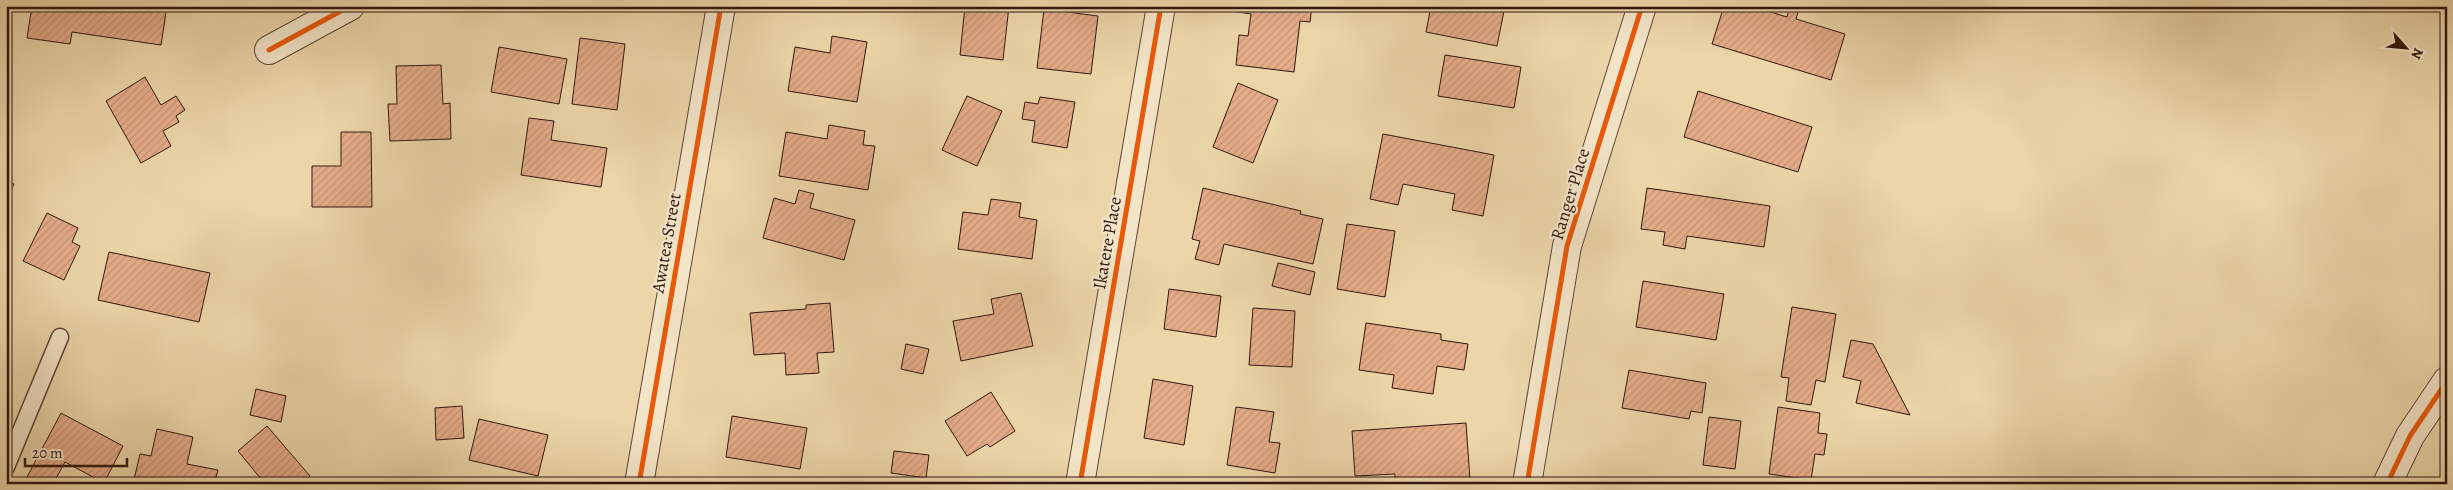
<svg xmlns="http://www.w3.org/2000/svg" width="2453" height="490" font-family="Alegreya,serif">
<defs>
<pattern id="building-hatch" width="6" height="6" patternUnits="userSpaceOnUse" patternTransform="scale(1.25)"><rect width="6" height="6" fill="#e5ac8a"/><path d="M-1 1l2-2M0 6l6-6M5 7l2-2" fill="none" stroke="#c59376"/></pattern>
</defs>
<rect width="100%" height="100%" fill="#ebd5a9"/>
<filter id="stains"><feTurbulence type="fractalNoise" baseFrequency=".004" numOctaves="4"/><feColorMatrix values="0 0 0 0 .2 0 0 0 0 .09 0 0 0 0 .02 0 0 0 .5 -.17"/></filter>
<radialGradient id="worn" r=".72"><stop offset=".6" stop-color="#630" stop-opacity="0"/><stop offset="1" stop-color="#630" stop-opacity=".3"/></radialGradient>
<!-- building -->
<path fill="url(#building-hatch)" stroke="#30170e" d="M32 6H167L161 45 72 32 70 44 27 38Z
M882 6H918L917 12Z
M965 6H1009L1003 60 960 55Z
M1232 6H1312L1310 22 1300 21 1294 72 1236 65 1239 35 1248 36 1251 14 1232 11Z
M1431 6H1505L1497 46 1426 32Z
M1724 6H1751L1787 17 1790 6 1799 9 1796 19 1845 34 1831 80 1712 44Z
M1044 9 1098 16 1091 74 1037 68Z
M832 36 867 42 857 102 788 91 795 47 830 53Z
M580 38 625 44 617 110 572 104Z
M499 47 567 59 559 104 491 92Z
M1445 55 1521 67 1514 108 1438 96Z
M441 65 443 104 450 103 451 139 390 141 388 104H397L396 66Z
M145 77 161 105 176 96 185 110 176 116 179 122 163 131 171 146 141 163 106 101Z
M1238 83 1278 100 1253 163 1213 147Z
M1698 91 1812 127 1798 172 1684 137Z
M967 96 1002 111 977 166 942 150Z
M1040 97 1075 102 1067 148 1032 142 1035 121 1022 119 1025 102 1038 104Z
M529 118 554 121 551 140 607 148 601 187 521 175Z
M829 125 865 131 863 145 875 146 868 190 779 176 786 132 827 139Z
M341 132H371L372 207H312V166H341Z
M1383 134 1494 155 1483 216 1452 210 1455 194 1403 184 1398 205 1370 199Z
M6 180 14 184 6 201Z
M1203 188 1301 211 1300 214 1323 219 1313 264 1224 244 1219 265 1195 259 1200 241 1192 239Z
M1647 188 1770 206 1764 247 1687 236 1685 249 1663 245 1665 232 1641 229Z
M799 190 814 194 810 208 855 220 844 260 763 238 774 198 795 204Z
M991 199 1021 203 1019 217 1037 220 1032 259 958 249 963 212 988 215Z
M47 213 78 228 72 242 80 246 64 280 23 261Z
M1347 224 1395 231 1385 297 1337 289Z
M109 252 210 273 199 322 98 300Z
M1278 263 1315 272 1310 295 1272 286Z
M1643 281 1724 294 1716 340 1636 327Z
M1169 289 1221 296 1216 337 1164 329Z
M1021 293 1033 346 961 361 953 321 994 314 991 299Z
M830 303 834 352 817 353 819 373 786 375 785 353 754 355 750 313 806 309V305Z
M1792 307 1836 314 1825 382 1816 380 1811 405 1786 401 1789 378 1781 377Z
M1253 308 1295 311 1292 367 1249 365Z
M1366 323 1441 334V340L1468 344 1464 370 1437 366 1433 394 1392 388 1394 375 1359 370Z
M1851 340 1873 344 1910 415 1856 403 1861 381 1843 377Z
M906 344 929 349 923 374 901 369Z
M1629 370 1706 383 1702 413 1691 411 1689 419 1622 408Z
M1153 379 1193 386 1184 445 1144 438Z
M256 389 286 396 281 422 250 415Z
M991 392 1015 431 990 447 987 444 967 456 945 421Z
M462 406 464 438 436 440 435 408Z
M1236 407 1274 412 1269 442 1280 443 1275 473 1227 465Z
M1778 407 1820 413 1818 433 1827 434 1824 455 1815 454 1811 480 1769 474Z
M61 413 123 446 104 483 65 462 53 484H40L27 477Z
M732 416 807 428 800 469 726 457Z
M1709 417 1741 421 1735 469 1703 465Z
M479 419 548 435 538 476 469 460Z
M1466 423 1470 480 1395 484V474L1355 476 1352 431Z
M267 426 310 476 301 484H256L261 479 238 451Z
M157 429 193 437 187 464 218 470 214 484H133L140 454 151 456Z
M894 451 929 455 926 478 891 473Z"/>
<g fill="none" stroke-linecap="round" stroke-linejoin="round">
<!-- lane casing -->
<g stroke="#5f4635" stroke-width="19">
<path id="lane" d="M6 467 60 337"/>
</g>
<!-- street casing -->
<g stroke="#5f4635" stroke-width="30">
<path id="street" d="M269 50 350 6
M639 484 721 6
M1080 484 1161 6
M1527 484 1567 246 1642 6
M2387 484 2410 436 2447 381"/>
</g>
<!-- lane -->
<use href="#lane" stroke="#f2e4c7" stroke-width="16"/>
<!-- street -->
<use href="#street" stroke="#f2e4c7" stroke-width="28"/>
<!-- cycleway casing -->
<g stroke="#f2e4c7" stroke-width="8">
<path id="cycleway" d="M269 50 350 6
M639 484 721 6
M1080 484 1161 6
M1527 484 1567 246 1642 6
M2387 484 2410 436 2447 381"/>
</g>
<!-- cycleway -->
<use href="#cycleway" stroke="#e8590c" stroke-width="5"/>
</g>
<g text-anchor="middle" dominant-baseline="central" stroke-width="4.5" stroke-linejoin="round" paint-order="stroke">
<!-- street labels -->
<g font-size="18" fill="#30170e" stroke="#f2e4c7">
<text transform="translate(1570 194) rotate(-73)">Ranger Place</text>
<text transform="translate(666 243) rotate(-80)">Awatea Street</text>
<text transform="translate(1107 243) rotate(-80)">Ikatere Place</text>
</g>
</g>
<!-- margin -->
<rect width="2453" height="490" fill="none" stroke="#ebd5a9" stroke-width="25"/>
<rect x="8" y="8" width="2438" height="475" fill="none" stroke="#30170e" stroke-width="2.5"/>
<rect x="12" y="12" width="2428" height="465" fill="none" stroke="#30170e"/>
<!-- north arrow -->
<g transform="translate(2406 48) rotate(117)" stroke="#f2e4c7" stroke-width="4" paint-order="stroke">
<path d="M0-4L9 19L0 12L-9 19Z" fill="#30170e"/>
<text y="-8" font-size="14" font-weight="bold" text-anchor="middle" fill="#30170e">N</text>
</g>
<!-- scale -->
<path d="M25 458v8h102v-8" fill="none" stroke="#30170e" stroke-width="2.5"/>
<text x="32" y="458" font-size="15" fill="#30170e" stroke="#f2e4c7" stroke-width="4" paint-order="stroke">20 m</text>
<rect width="100%" height="100%" filter="url(#stains)"/>
<rect width="100%" height="100%" fill="url(#worn)"/>
</svg>
